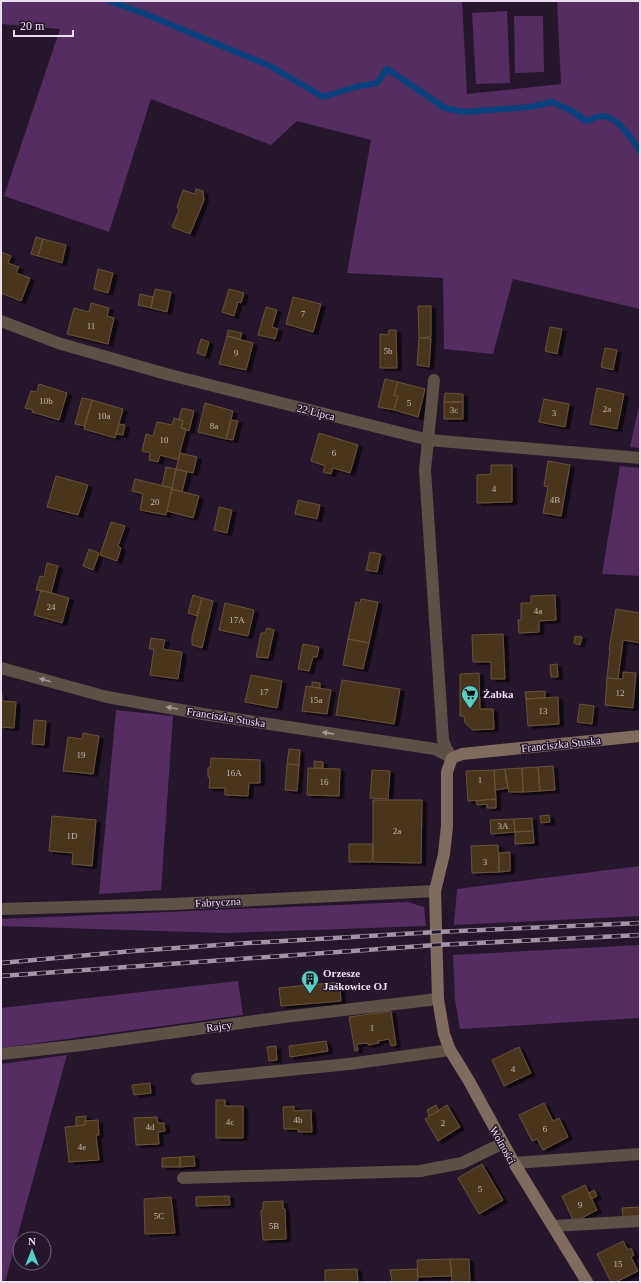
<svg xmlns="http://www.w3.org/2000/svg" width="641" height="1283" font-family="Georgia,serif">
<defs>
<filter id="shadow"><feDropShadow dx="4.5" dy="2.5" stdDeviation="0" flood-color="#0009"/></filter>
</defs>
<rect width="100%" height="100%" fill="#26162c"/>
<!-- green -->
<path fill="#542d61" d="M1 1H462L467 94 561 84 557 1H640V309L513 279 493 354 444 349 443 278 347 273 371 140 297 121 271 145 151 99 109 232 4 196 60 29 1 24Z
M507 11 510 83 476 84 472 13Z
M514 16H543L544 72 515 73Z
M640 401V448L630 447Z
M620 466 640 468V576L602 574Z
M116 710 173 716 161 890 99 894Z
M640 866V916L454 925 457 889Z
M408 902 424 907 426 926 225 933 1 926V919Z
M640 945V1018L460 1029 455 1000 453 955Z
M238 981 243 1015 1 1048V1008Z
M67 1055 5 1282H1V1064Z"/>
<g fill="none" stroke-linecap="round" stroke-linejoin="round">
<!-- stream -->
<path stroke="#07427e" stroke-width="6" d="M109 1 143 13 270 66 323 97 359 86 377 83 387 69 445 108 463 112 531 107 552 102 572 111 586 121C590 120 597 116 601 116 616 115 633 140 640 151"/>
</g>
<!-- building -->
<path fill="#4a361d" stroke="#675239" filter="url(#shadow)" d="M196 189 203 191 204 200 190 234 172 227 179 210 177 207 183 190 195 194Z
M36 237 43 239 38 256 31 254Z
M43 239 66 245 62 263 38 256Z
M1 252 11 256 8 263 19 267 16 273 30 278 21 301 1 293Z
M98 269 113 273 108 293 94 289Z
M155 289 171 292 167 312 151 308Z
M229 289 244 293 241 303 238 302 234 316 222 312Z
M140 294 153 297 151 308 138 305Z
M293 297 321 304 313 332 286 324Z
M91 303 109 308 107 316 114 318 108 344 67 334 74 308 89 312Z
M418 306H431V337L419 338Z
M266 307 277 310 272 327 278 329 275 339 258 335Z
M550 327 562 329 557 354 545 351Z
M228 330 242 333 240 339 227 336Z
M389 330H396L397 368H380V334L388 335Z
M227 336 253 343 246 370 219 364Z
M419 338H431L429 367 417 365Z
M201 339 209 342 205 356 197 353Z
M605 348 617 350 613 370 601 367Z
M385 379 398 382 394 395 398 396 394 410 378 407Z
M398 382 425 389 418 417 394 410 398 396 394 395Z
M39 384 67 393 59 420 32 412 33 410 25 408 31 391 37 392Z
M597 388 624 394 617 429 590 424Z
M445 393 463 394V402H444Z
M82 398 92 400 84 426 75 424Z
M544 399 569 404 565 427 539 422Z
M92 400 123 409 115 438 84 429Z
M444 402H463V419H444Z
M205 403 233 411 226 439 198 432Z
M182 408 194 411 189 431 181 428 183 421 179 419Z
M174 418 183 421 181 428 186 429 178 460 160 455 158 462 149 460 150 453 142 451 146 434 153 436 157 422 172 425Z
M231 420 238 421 233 440 226 439Z
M119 424 125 425 123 435 116 434Z
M319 433 358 445 350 473 333 468 331 474 323 472 325 466 311 461Z
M180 453 197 457 193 473 176 469Z
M548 461 570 465 561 516 543 513 548 487 544 486Z
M491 465H512V502L477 503V475L491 474Z
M166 467 176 469 172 488 162 486Z
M176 469 187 472 182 492 172 489Z
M56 476 88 485 78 515 47 507Z
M135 479 172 488 166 515 140 510 143 494 132 491Z
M172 489 199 496 193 518 167 511Z
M298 500 320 505 317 519 295 514Z
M219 507 232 510 227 533 214 530Z
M111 522 125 526 118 546 121 548 117 561 100 555Z
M89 549 99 553 93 570 83 566Z
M370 552 381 554 377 572 366 570Z
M47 563 58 566 51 593 36 590 40 576 44 577Z
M41 590 69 598 62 623 34 615Z
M193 595 202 598 197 616 188 613Z
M555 595 556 620 539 621V632L519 633 518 620H521V603H531V596Z
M202 598 213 601 202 648 192 645V637Z
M361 599 378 602 369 643 348 639 356 602 360 603Z
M225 603 254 610 248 636 219 630Z
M616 609 640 613V643L623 640 618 679 607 678 610 649H609Z
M267 628 274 630 268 658 256 657 261 633H265Z
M503 634 505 679H491V662H473L472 635Z
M575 636 582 637 580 645 574 643Z
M151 638 165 640 163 649 182 652 178 679 150 675 154 649H149Z
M348 639 369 643 363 669 343 665Z
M303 644 319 647 317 657H313L309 671 298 669Z
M557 664 558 677H551L550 665Z
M623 672 636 673 633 708 605 705 607 678 623 679Z
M479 673 480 709H493L494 729 473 730 465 723 464 716H460V674Z
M251 675 282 681 277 708 245 702Z
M342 680 400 689 394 724 336 715Z
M312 682 320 683V688L312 687Z
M306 686 331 690 327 714 302 711Z
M545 691V698L526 699 525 692Z
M1 694H2V701L16 702 14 728 1 727Z
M558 697 559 724 528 726 526 699Z
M580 704 594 706 592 724 577 722Z
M34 720 46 721 44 745 32 744Z
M83 733 99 736 93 774 63 771 68 737 82 739Z
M289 749 300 750 299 765 287 764Z
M211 758 260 760V783H249L248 796 225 795V788H209L210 777H208V768H210Z
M314 761 323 762V768H314Z
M287 764 299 765 297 791 285 790Z
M553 766 555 790 540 791 538 767Z
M538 767 540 791 523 792 522 768Z
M308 768 340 769 339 796 307 795Z
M522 768 523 792H509L506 781 505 769Z
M505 769 508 788 495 790 494 770Z
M372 770 390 771 388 799 370 798Z
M494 770 496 799 468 801 466 771Z
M496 799V808H487V804L477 805 476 801Z
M373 800H422L421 863 373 862Z
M549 815 550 822 541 823 540 816Z
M52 816 96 820 92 866 72 864 73 853 49 851Z
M532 818 533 831 515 832 514 819Z
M514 819 515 832 491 834 490 820Z
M533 831 534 843 515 844V832Z
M349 844H373L372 862H349Z
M498 845 499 872 472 873 471 846Z
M510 852V871L499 872V853Z
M339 982 341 1001 281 1006 279 988Z
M391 1011 396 1045 391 1046 389 1039 378 1041 379 1043 368 1045V1043L357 1044 358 1050 355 1051 349 1017Z
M326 1041 328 1051 290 1057 289 1046Z
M276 1046 277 1060 269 1061 267 1047Z
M519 1047 531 1073 504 1086 492 1060Z
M150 1083 151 1093 134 1095 132 1085Z
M216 1100H225V1106H243V1138H216Z
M544 1103 553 1121 559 1118 568 1137 543 1150 537 1139 532 1141 519 1115Z
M436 1105 439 1111 429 1116 427 1110Z
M447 1105 460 1127 438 1141 425 1119Z
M294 1106V1111L311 1110 312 1132H298V1129H284L283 1107Z
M86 1116 85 1125 76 1126V1117Z
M157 1117 158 1123H164L165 1131 158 1132 159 1144 136 1145 134 1118Z
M98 1120 99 1135H96L99 1160 69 1162 65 1127 85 1125V1121Z
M194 1156 195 1166 180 1167V1157Z
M180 1157V1167H162V1158Z
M482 1164 503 1200 479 1214 458 1178Z
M585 1185 597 1210 574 1222 562 1196Z
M594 1190 597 1196 591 1199 589 1193Z
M229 1196 230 1205 196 1206V1197Z
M171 1197 175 1233 145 1234 144 1199Z
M283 1201V1209H285L286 1239 263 1240 261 1213V1210H263V1202Z
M640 1207V1216L623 1217 622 1208Z
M623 1241 628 1250 631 1248 634 1255 631 1257 638 1271 616 1282H611L597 1254Z
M450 1259 452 1276 418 1277 417 1260Z
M450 1259H469L470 1282H452Z
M357 1269 358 1282H325V1270Z
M417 1269 418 1282H392L390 1270Z"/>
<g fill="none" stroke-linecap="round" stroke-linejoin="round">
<!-- lane -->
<path stroke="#5c5047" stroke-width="12" d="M197 1079 349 1064 450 1050
M514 1163 640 1154
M183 1178 420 1171 462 1163 503 1143
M553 1226 640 1221"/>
<!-- street -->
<path stroke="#5c5047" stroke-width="12" d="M1 321 58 343 166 374 429 440 640 458
M434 380 425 470 443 740 446 748 452 758
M1 668 107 697 203 714 435 749 452 758
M1 909 173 904 435 891
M1 1054 82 1045 284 1017 438 999"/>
<!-- secondary -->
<path stroke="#806c5f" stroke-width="12" d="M587 1282 514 1163 469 1081 450 1050 444 1034 438 999 435 891 444 854 447 826V772L452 758 462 754 640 736"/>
<!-- rail casing -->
<g stroke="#a194a5" stroke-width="4.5">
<path id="rail" d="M1 963 133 951 248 943 436 932 640 923
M1 976 436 945 640 935"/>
</g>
<!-- rail -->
<use href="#rail" stroke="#26162c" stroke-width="3" stroke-dasharray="9" stroke-linecap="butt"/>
</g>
<!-- one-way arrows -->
<defs><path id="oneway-solid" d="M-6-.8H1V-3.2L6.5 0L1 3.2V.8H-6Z"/></defs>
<g fill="#a3989a">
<use href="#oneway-solid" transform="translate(45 680) rotate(-164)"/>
<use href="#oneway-solid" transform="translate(172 708) rotate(-170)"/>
<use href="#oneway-solid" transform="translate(328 733) rotate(-171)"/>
</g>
<!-- icons -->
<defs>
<g id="supermarket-pin" transform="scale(0.9)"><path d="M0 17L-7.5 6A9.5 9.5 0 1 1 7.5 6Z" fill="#56cec3" stroke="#26162c"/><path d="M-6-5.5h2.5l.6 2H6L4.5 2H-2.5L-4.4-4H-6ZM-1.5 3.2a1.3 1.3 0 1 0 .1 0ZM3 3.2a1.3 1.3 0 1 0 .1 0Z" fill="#111"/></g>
<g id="building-pin" transform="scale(0.9)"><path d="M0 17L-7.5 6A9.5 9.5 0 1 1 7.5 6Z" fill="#56cec3" stroke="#26162c"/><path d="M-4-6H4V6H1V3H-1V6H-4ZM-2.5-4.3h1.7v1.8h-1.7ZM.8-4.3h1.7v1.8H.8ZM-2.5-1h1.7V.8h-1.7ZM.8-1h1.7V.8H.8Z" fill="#111"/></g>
</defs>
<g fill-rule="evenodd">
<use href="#supermarket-pin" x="470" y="694"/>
<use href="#building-pin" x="310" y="979"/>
</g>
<g text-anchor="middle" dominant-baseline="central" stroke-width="3" stroke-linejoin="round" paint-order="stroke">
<!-- number labels -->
<g font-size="9" fill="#c2b5ba">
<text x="303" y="314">7</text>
<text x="91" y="326">11</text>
<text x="388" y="351">5b</text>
<text x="236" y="353">9</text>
<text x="46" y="401">10b</text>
<text x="409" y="403">5</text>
<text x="607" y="409">2a</text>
<text x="454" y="410">3c</text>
<text x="554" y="413">3</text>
<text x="104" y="416">10a</text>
<text x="214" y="426">8a</text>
<text x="164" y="440">10</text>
<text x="334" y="453">6</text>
<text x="494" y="489">4</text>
<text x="555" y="500">4B</text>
<text x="155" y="502">20</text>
<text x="51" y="607">24</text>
<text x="538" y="611">4a</text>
<text x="237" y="620">17A</text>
<text x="264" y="692">17</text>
<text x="620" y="693">12</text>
<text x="316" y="700">15a</text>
<text x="543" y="711">13</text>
<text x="81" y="755">19</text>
<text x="234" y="773">16A</text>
<text x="480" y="780">1</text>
<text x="324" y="782">16</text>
<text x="503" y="826">3A</text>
<text x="397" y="831">2a</text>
<text x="72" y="836">1D</text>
<text x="485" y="862">3</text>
<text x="372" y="1028">1</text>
<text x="513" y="1069">4</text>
<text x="298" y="1120">4b</text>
<text x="230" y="1122">4c</text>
<text x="443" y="1123">2</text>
<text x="150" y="1127">4d</text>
<text x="545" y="1129">6</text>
<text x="82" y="1147">4e</text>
<text x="480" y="1189">5</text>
<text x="580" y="1205">9</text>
<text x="159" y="1216">5C</text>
<text x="274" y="1226">5B</text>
<text x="618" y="1264">15</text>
</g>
<!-- street labels -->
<g font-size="11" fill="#eadfee" stroke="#26162c">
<text transform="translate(316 412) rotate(14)">22 Lipca</text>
<text transform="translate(226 717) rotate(9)">Franciszka Stuska</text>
<text transform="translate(561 744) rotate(-6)">Franciszka Stuska</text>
<text transform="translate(218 902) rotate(-3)">Fabryczna</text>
<text transform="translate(219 1026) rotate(-8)">Rajcy</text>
<text transform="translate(503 1145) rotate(61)">Wolności</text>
</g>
<!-- poi labels -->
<g font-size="11" font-weight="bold" fill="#eadfee" stroke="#26162c" text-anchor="start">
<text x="483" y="694">Żabka</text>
<text x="323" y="973">Orzesze<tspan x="323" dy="13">Jaśkowice OJ</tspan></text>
</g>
</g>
<!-- border -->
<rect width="641" height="1283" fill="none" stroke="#eadfee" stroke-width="4"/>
<!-- north arrow -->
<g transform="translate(32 1251)"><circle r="19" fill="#26162c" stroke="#74667a"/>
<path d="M0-3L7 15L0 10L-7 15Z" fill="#56cec3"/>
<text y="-6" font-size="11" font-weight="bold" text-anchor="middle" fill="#eadfee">N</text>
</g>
<!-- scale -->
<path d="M14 30v6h59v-6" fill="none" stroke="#eadfee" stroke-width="2"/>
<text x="20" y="30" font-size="12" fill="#eadfee" stroke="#26162c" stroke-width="3" paint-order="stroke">20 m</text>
</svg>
